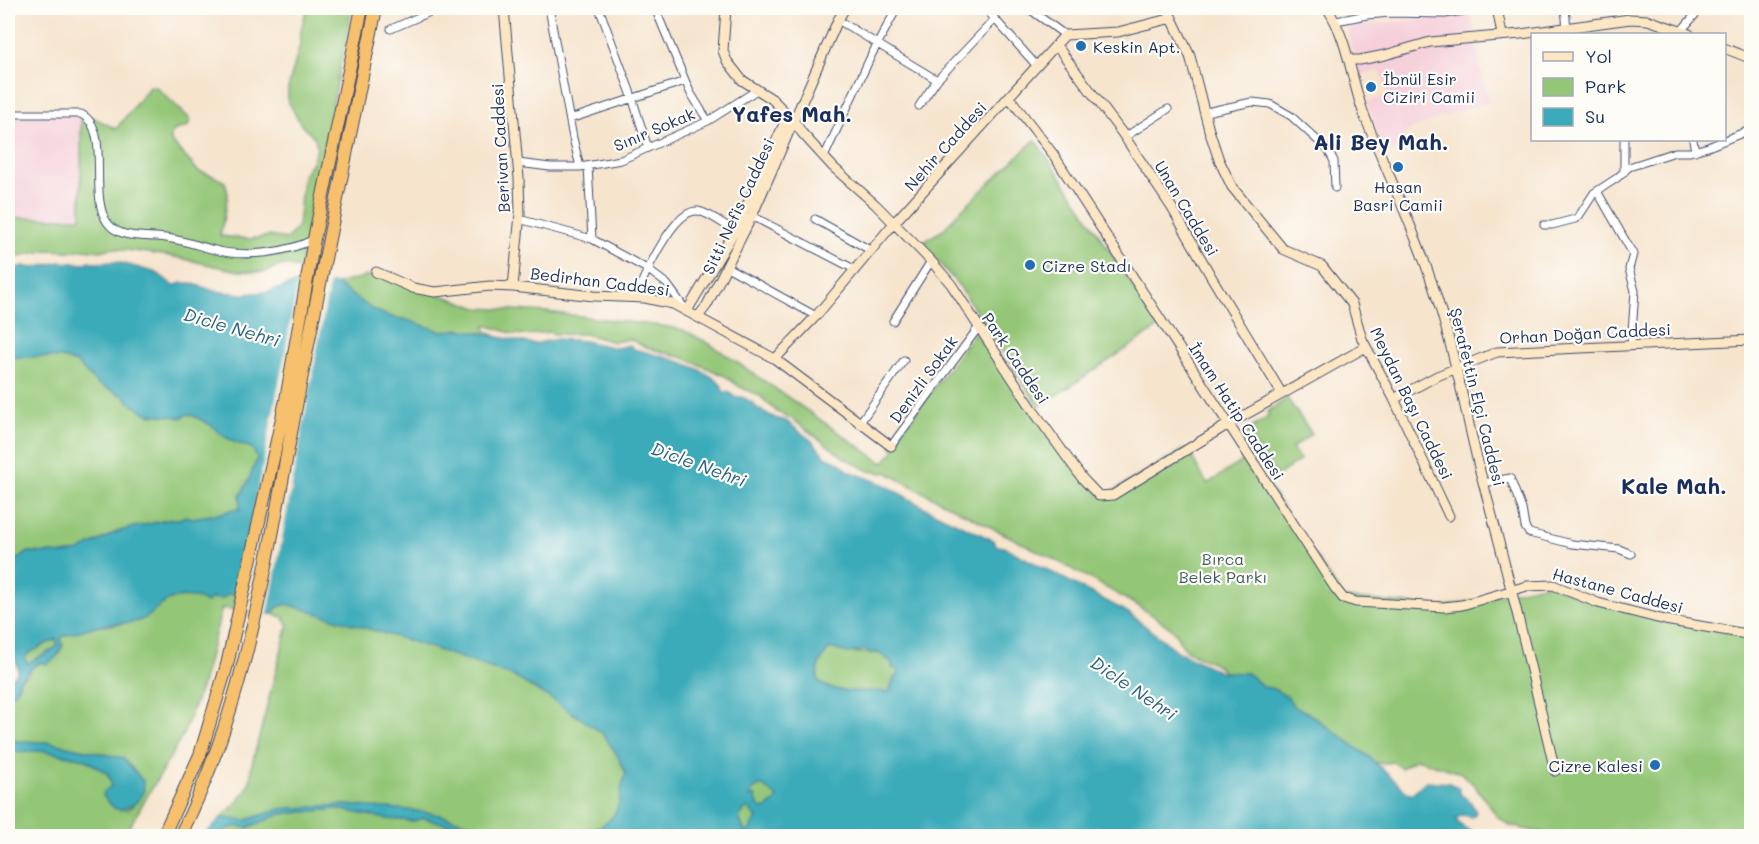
<svg xmlns="http://www.w3.org/2000/svg" width="1759" height="844" font-family="Mali,sans-serif">
<rect width="100%" height="100%" fill="#fdfcf7"/>
<filter id="ink" filterUnits="userSpaceOnUse"><feTurbulence type="fractalNoise" baseFrequency=".0167" numOctaves="2"/><feDisplacementMap in="SourceGraphic" scale="12" xChannelSelector="R" yChannelSelector="G"/><feConvolveMatrix kernelMatrix="1 2 1 2 8 2 1 2 1" color-interpolation-filters="sRGB"/></filter>
<filter id="wash" filterUnits="userSpaceOnUse"><feTurbulence type="fractalNoise" baseFrequency=".008" numOctaves="4" result="noise"/><feDisplacementMap in="SourceGraphic" scale="24" xChannelSelector="R" yChannelSelector="G"/><feGaussianBlur stdDeviation="1.35" result="paint"/><feColorMatrix in="noise" values="0 0 0 0 0 0 0 0 0 0 0 0 0 0 0 0 0 1.4 0 .05"/><feComposite in="paint" operator="in"/></filter>
<g filter="url(#wash)">
<rect width="100%" height="100%" fill="#f6e4cd"/>
<!-- built -->
<path fill="#f5cfda" d="M1471 15 1481 70 1490 102 1453 113 1405 132 1406 146 1384 154 1367 102 1388 95 1380 71 1356 75 1347 26Z
M8 114H81V218H8Z"/>
<!-- green -->
<path fill="#93c676" stroke="#577a6a" stroke-width="1.5" d="M307 8H352L300 270 291 266 283 265 264 272 238 271 170 256 111 248 101 251 85 249 69 251 48 250 8 258V218H81V114L94 118 116 129 150 86 156 87 191 120 187 127 175 130 171 134V141L198 171 211 175 225 182 228 194 220 236 250 239 269 236 287 239 298 226 303 176 313 160 317 148 315 138 302 126 288 101V88L301 41V30Z
M1035 140 1074 196 1159 327 1039 407 960 287 922 243 944 229 957 214Z
M379 273 478 308 547 312 669 327 683 330 708 343 728 356 883 463 895 450 891 446 978 328 1035 413 1103 497 1187 448 1207 484 1249 457 1343 598 1444 607 1548 584 1598 603 1751 635V836H1557L1511 826 1498 817 1474 785 1461 773 1416 759 1401 768 1393 762C1381 763 1376 766 1368 756L1314 717 1294 707 1290 700 1274 689 1264 687 1247 673 1223 672C1216 660 1201 659 1189 652 1181 647 1180 641 1176 634 1170 625 1135 604 1124 598 1046 552 964 516 886 472L883 473 869 471 845 458 792 419 777 412 760 396 740 387 725 376 687 359 645 347 630 339 614 342 585 334H555L549 332 529 335 514 334 489 326H485V330L500 339 484 333 457 329 448 332 440 331 407 320 388 316 372 309 336 284Z
M8 357H48L62 358 77 363 96 383 126 397 144 412 151 415 169 414 181 418 188 414 192 415 211 425 222 435 234 442 252 448 257 458 249 480 240 496V509H234L219 514 191 518 186 516 178 519H172L134 527 117 532 77 552 64 554 29 552 8 565Z
M1287 398 1312 434 1292 448 1300 460 1277 476 1246 432 1269 416 1267 412Z
M228 594 237 595 234 610 222 608 201 688 182 737 124 836H8V752L44 751 85 759 108 774 112 785 109 789 126 810 133 806 143 781 123 758 48 742 8 741V697L19 686 20 679 28 675 32 667 59 655 63 645 61 638 64 635C72 634 78 629 86 628 101 626 117 626 131 621 134 620 138 621 140 620 154 616 160 601 175 598 193 595 213 605 228 594Z
M287 604 429 647 513 676 550 698 602 733 616 753 626 774C618 791 624 811 606 823 600 827 594 829 587 829L575 836H479L475 827 469 824 444 816 414 811 345 805 280 809 247 820 221 818C235 804 254 789 251 768L288 625 283 617 272 614 278 607Z
M56 639 57 647 27 664 25 658 29 653Z
M830 648C835 649 839 651 844 652 869 656 883 643 899 674L894 678 889 692C867 690 840 695 820 683 813 669 821 660 830 648Z
M759 786H763L777 797V800L767 808 762 809 758 806 756 797H750L752 791Z
M748 808 756 817V822L749 832 745 833 739 818 745 809Z
M338 809 387 819 413 821 424 818 465 829 475 836H219L227 829 239 826 247 828 280 814Z"/>
<!-- water -->
<path fill="#3baab9" stroke="#2b6c8c" stroke-width="1.5" fill-rule="evenodd" d="M89 261 94 263 116 262 132 266 157 273 174 286 181 283H191L214 291 243 294 268 292 293 284H336L372 309 388 316 407 320 440 331 465 330 533 344 558 339 584 341 616 348 630 345 633 349C658 355 706 366 722 386V391L730 393 734 397H742L748 400V402H752L757 408 775 418 786 421 811 440 825 456 838 462 849 471 885 485 929 510 993 540 997 546 1004 547 1127 612 1179 652 1220 672 1247 673 1264 687 1274 689 1288 697 1294 707 1307 712 1368 756 1410 795 1426 781 1449 783 1458 787 1461 795 1470 801 1476 811 1475 814 1471 817 1463 815 1456 818C1460 829 1468 828 1476 834L1489 833 1500 836H575C584 827 594 831 604 824 624 812 617 791 626 774L616 753 602 733 550 698 513 676 429 647 287 604 278 607 272 614 234 610 236 595 228 594 222 599 211 598 206 603C198 596 181 596 171 599 159 603 153 616 141 620 131 624 120 623 109 624 97 626 85 629 74 633 68 635 66 634 61 638 63 650 58 658 47 664L39 662C31 668 28 673 20 679L15 692 8 697V679L16 675 18 669 15 659 8 660V565L29 552 64 554 77 552 117 532 134 527 172 519H179L186 516 191 518 219 514 234 509H240V496L249 480 257 458 252 448 234 442 222 435 211 425 192 415 188 414 181 418C170 414 158 417 147 413 140 411 133 404 127 400L126 397 96 383 77 363 62 358 48 357H8V270L23 266 33 268 61 262 85 264ZM56 639 57 647 27 664 25 658 29 653ZM830 648 848 653 866 650 871 654 877 652 892 663V668L897 669 899 674 894 678 889 692C867 689 840 696 820 683 813 669 821 660 830 648ZM759 786H763L777 797V800L767 808 762 809 758 806 755 795 750 797 752 791ZM748 808 756 817V822L753 823 749 832H745L739 818 745 809Z
M8 741 48 742 123 758 143 781 144 791 136 803 121 810 114 808 103 796 104 792 112 785 108 774 85 759 44 751 8 752Z
M345 805C373 808 402 808 430 813 445 815 459 823 475 824L479 836H475L465 829 424 818 413 821 387 819 338 809 280 814 247 828 239 826 227 829 219 836H204L221 818 247 820 280 809Z"/>
<!-- pier -->
<path fill="#f6e4cd" d="M330 280 268 614 234 610 284 358 298 281Z"/>
</g>
<g filter="url(#ink)">
<g fill="none" stroke-linecap="round" stroke-linejoin="round">
<!-- street casing -->
<g stroke="#3c4a6f" stroke-width="9">
<path id="street" d="M549 8 573 138 580 167
M599 8 630 91 648 148
M655 8 690 92 708 121
M985 8 1036 65
M1028 8 1065 35
M1565 8 1567 29
M838 20 937 80
M1336 21 1367 15 1390 13 1445 14 1481 8
M391 29 439 8
M1681 31 1701 8
M919 106 937 80 995 19
M1206 112 1252 102 1270 104 1291 116 1328 150 1334 161 1335 188
M8 114H81C112 129 88 195 107 222 119 240 146 235 166 238 183 240 199 246 215 250 245 258 287 253 314 239
M570 119 685 81
M1125 137 1168 109
M1693 140 1695 151
M824 157 872 54 897 8
M518 163 550 167H580L621 160 708 121 757 90
M588 166 592 239
M1624 172V140
M1597 191 1633 254 1629 269 1635 291 1631 345
M752 216 854 269
M519 219 592 239 647 269 667 284 686 310
M815 219 870 250
M1544 225H1552L1575 219 1579 216 1594 193 1617 178 1629 167 1675 152H1690L1708 147 1752 129
M727 267 816 316
M635 298C643 279 673 208 698 211 710 213 724 225 735 231
M893 321 931 261
M859 424 904 360
M891 446 978 328
M1484 483 1510 478 1522 509 1525 527 1529 533 1572 544 1619 549 1631 554"/>
</g>
<!-- secondary casing -->
<g stroke="#3c4a6f" stroke-width="11">
<path id="secondary" d="M504 8 519 178 520 214 513 287
M726 8 723 51 727 61 735 71 742 80 772 99 794 121 802 133 833 167 876 205 931 261 951 284 1035 413 1082 478 1099 496 1113 495 1227 425 1366 347
M1167 8 1190 56 1209 130 1219 160 1232 187 1283 249 1322 266 1352 304 1362 339 1394 399 1449 516
M1327 8C1350 42 1351 85 1367 122 1392 184 1421 244 1440 308 1457 363 1467 420 1481 475 1508 573 1532 672 1555 771
M1497 8 1502 35
M1056 45 1122 133 1172 208 1212 278 1282 394
M1724 48 1752 59
M1350 60H1360L1385 55 1430 42 1521 34 1630 19 1648 20 1689 34
M1009 97 1053 154 1335 588 1343 598 1356 602 1444 607 1462 605 1527 586 1553 585 1598 603 1665 620 1752 635
M376 272 413 288 435 292 490 286 513 287 594 296 645 298 673 304 775 359 891 446
M687 311 737 227 788 115
M698 317 707 305 752 216 838 20 845 8
M775 359 816 316 894 223 1065 35 1118 32 1172 18
M1394 399 1437 376 1497 352 1752 340"/>
</g>
<!-- highway casing -->
<g stroke="#3c4a6f" stroke-width="14">
<path id="highway" d="M163 836 200 755 227 665 286 400 314 239 362 8
M180 836C246 705 267 560 294 417 320 280 348 144 376 8"/>
</g>
<!-- street -->
<use href="#street" stroke="#fff" stroke-width="7"/>
<!-- secondary -->
<use href="#secondary" stroke="#fce6c4" stroke-width="9"/>
<!-- highway -->
<use href="#highway" stroke="#f7c06c" stroke-width="12"/>
</g>
</g>
<!-- markers -->
<g fill="#1f6fb2" stroke="#fdfcf7" stroke-width="2">
<circle cx="1081" cy="46" r="6"/>
<circle cx="1371" cy="87" r="6"/>
<circle cx="1398" cy="167" r="6"/>
<circle cx="1030" cy="265" r="6"/>
<circle cx="1655" cy="765" r="6"/>
</g>
<g text-anchor="middle" dominant-baseline="central" stroke-width="4.5" stroke-linejoin="round" paint-order="stroke">
<!-- poi labels -->
<g font-size="16" fill="#1b2f5e" stroke="#fdfcf7" text-anchor="start">
<text x="1093" y="46">Keskin Apt.</text>
<text x="1383" y="78">İbnül Esir<tspan x="1383" dy="18">Ciziri Camii</tspan></text>
<text x="1398" y="186" text-anchor="middle">Hasan<tspan x="1398" dy="18">Basri Camii</tspan></text>
<text x="1042" y="265">Cizre Stadı</text>
<text x="1643" y="765" text-anchor="end">Cizre Kalesi</text>
</g>
<!-- street labels -->
<g font-size="16" fill="#1b2f5e" stroke="#fdfcf7">
<text transform="translate(654 129) rotate(-23)">Sınır Sokak</text>
<text transform="translate(945 146) rotate(-48)">Nehir Caddesi</text>
<text transform="translate(500 148) rotate(-93)">Berivan Caddesi</text>
<text transform="translate(738 206) rotate(-65)">Sitti Nefis Caddesi</text>
<text transform="translate(1187 208) rotate(59)">Unan Caddesi</text>
<text transform="translate(600 281) rotate(7)">Bedirhan Caddesi</text>
<text transform="translate(1585 333) rotate(-3)">Orhan Doğan Caddesi</text>
<text transform="translate(1016 358) rotate(56)">Park Caddesi</text>
<text transform="translate(923 379) rotate(-54)">Denizli Sokak</text>
<text transform="translate(1478 397) rotate(76)">Şerafettin Elçi Caddesi</text>
<text transform="translate(1412 403) rotate(64)">Meydan Başı Caddesi</text>
<text transform="translate(1237 411) rotate(57)">İmam Hatip Caddesi</text>
<text transform="translate(1618 590) rotate(15)">Hastane Caddesi</text>
</g>
<!-- park labels -->
<g font-size="16" fill="#3f5c65" stroke="#fdfcf7">
<text x="1223" y="558">Bırca<tspan x="1223" dy="18">Belek Parkı</tspan></text>
</g>
<!-- water labels -->
<g font-size="18" font-style="italic" fill="#286082" stroke="#fdfcf7">
<text transform="translate(232 327) rotate(16)">Dicle Nehri</text>
<text transform="translate(699 464) rotate(20)">Dicle Nehri</text>
<text transform="translate(1134 688) rotate(34)">Dicle Nehri</text>
</g>
<!-- district labels -->
<g font-size="22" font-weight="bold" fill="#1b2f5e" stroke="#fdfcf7">
<text x="792" y="113">Yafes Mah.</text>
<text x="1381" y="141">Ali Bey Mah.</text>
<text x="1674" y="485">Kale Mah.</text>
</g>
</g>
<!-- margin -->
<rect width="1759" height="844" fill="none" stroke="#fdfcf7" stroke-width="30"/>
<!-- legend -->
<rect x="1531" y="33" width="195" height="108" fill="#fdfcf7" stroke="#a3aaba" stroke-width="1.5"/>
<rect x="1543" y="52" width="30" height="9" fill="#fce6c4" stroke="#a3aaba" stroke-width="1.5"/>
<text x="1585" y="63" font-size="18" fill="#1b2f5e">Yol</text>
<rect x="1543" y="78" width="30" height="18" fill="#93c676" stroke="#a3aaba" stroke-width="1.5"/>
<text x="1585" y="93" font-size="18" fill="#1b2f5e">Park</text>
<rect x="1543" y="108" width="30" height="18" fill="#3baab9" stroke="#a3aaba" stroke-width="1.5"/>
<text x="1585" y="123" font-size="18" fill="#1b2f5e">Su</text>
</svg>
